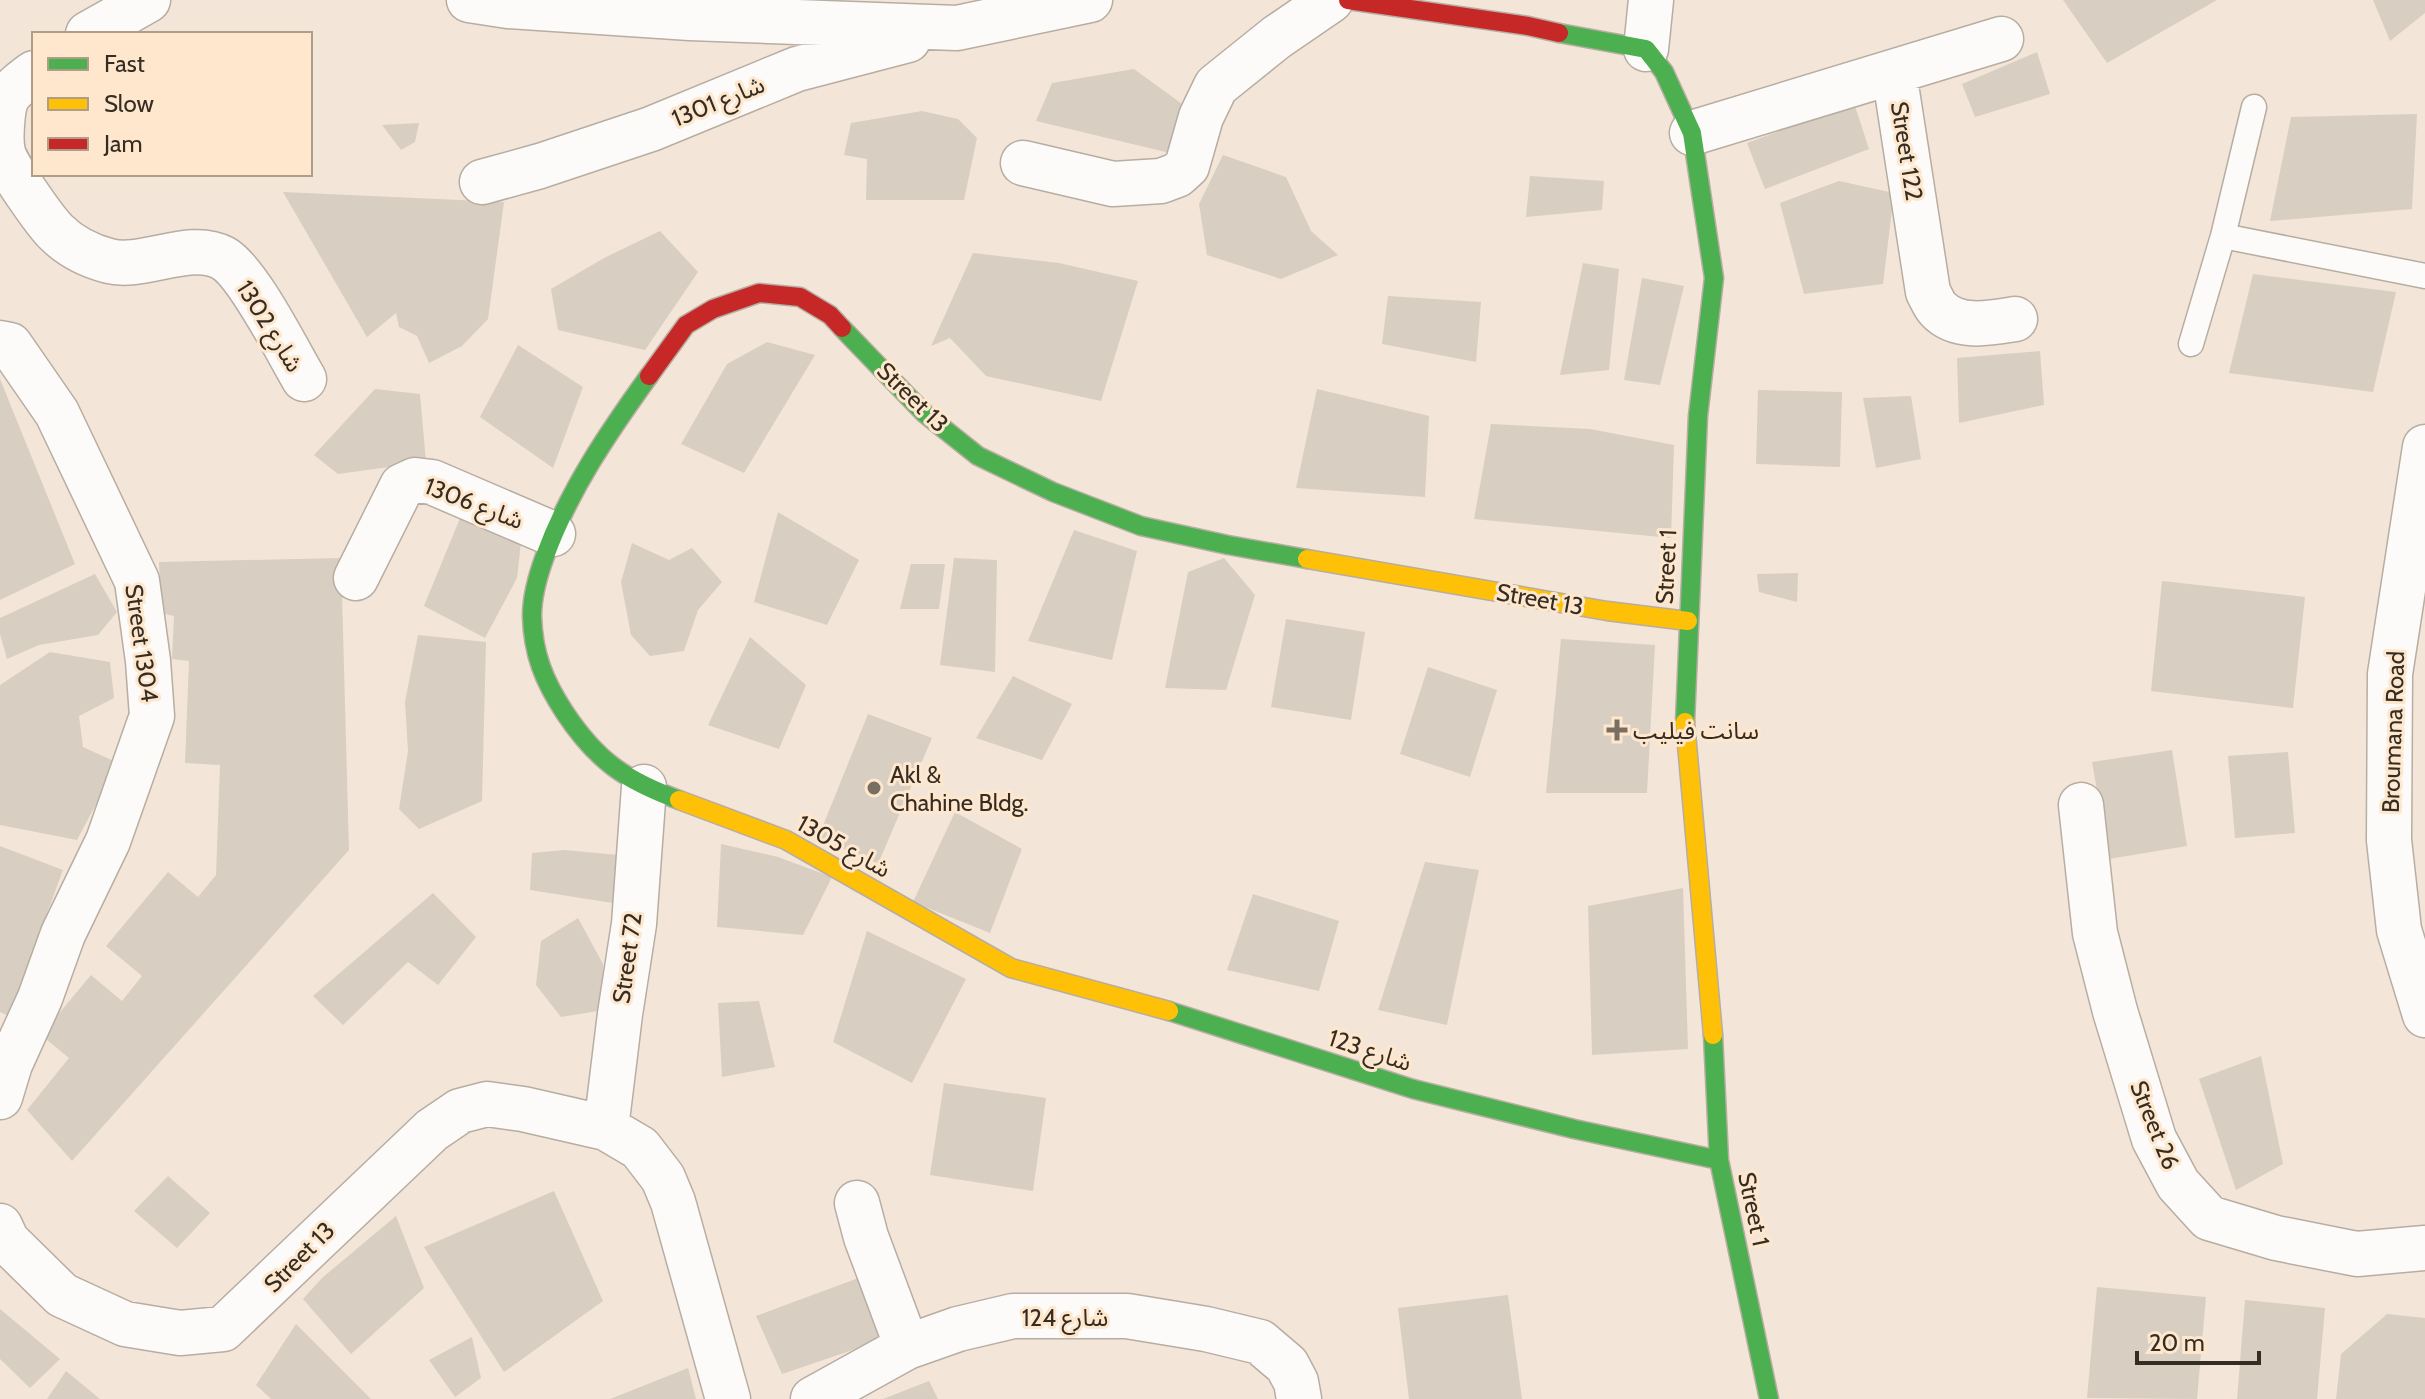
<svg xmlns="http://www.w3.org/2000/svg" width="2425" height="1399" font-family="Cabin,'Noto Sans Arabic',sans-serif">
<rect width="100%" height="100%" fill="#f3e6d8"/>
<!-- building -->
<path fill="#d8cec2" d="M2063 0H2217L2107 63Z
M2373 0H2425V13L2390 41Z
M2037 52 2050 94 1975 117 1962 84Z
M1134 69 1189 109 1170 153 1036 121 1052 83Z
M1854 103 1869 149 1765 189 1747 143Z
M922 111 958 119 977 138 964 200H866L867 159 844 155 851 123Z
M2417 114 2412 209 2270 221 2291 117Z
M419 123 415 142 401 150 382 125Z
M1223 155 1286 177 1311 231 1338 255 1281 279 1207 255 1199 204Z
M1530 176 1604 181 1602 210 1526 217Z
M1839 181 1894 193 1883 284 1804 294 1780 203Z
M283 192 504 202 488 319 462 346 429 363 417 336 399 327 396 313 367 337Z
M660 231 698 272 645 350 558 330 551 289 604 258Z
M973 253 1059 263 1138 281 1101 401 986 376 950 338 931 346Z
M1583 263 1619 269 1609 370 1560 375Z
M2253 274 2396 292 2373 392 2229 373Z
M1642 278 1684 286 1660 385 1624 380Z
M1388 296 1481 302 1476 362 1382 344Z
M767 342 815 355 744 473 681 444 727 364Z
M518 345 583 387 553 468 480 417Z
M2040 351 2044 405 1959 423 1957 358Z
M0 379 75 564 0 600Z
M375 389 420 394 426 462 338 474 314 455Z
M1317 389 1429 416 1425 497 1296 488Z
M1758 390 1842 392 1840 467 1756 464Z
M1911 396 1921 459 1876 468 1863 398Z
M1491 424 1590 429 1674 445 1671 538 1474 519Z
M465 506 522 534 517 578 485 638 424 606Z
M778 512 859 560 827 625 754 602Z
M1074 530 1137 551 1112 660 1028 641Z
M632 543 669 560 692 548 722 582 698 610 684 651 650 656 631 635 621 582Z
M341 558 349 850 72 1161 27 1110 69 1058 41 1035 91 975 122 1001 142 976 106 946 168 872 198 897 216 875 220 765 185 763 189 661 172 659 174 616 161 613 159 562Z
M954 558 997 560 995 672 940 665Z
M1224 558 1255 595 1226 690 1165 688 1188 572Z
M911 564H945L939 609H900Z
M1798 573 1797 602 1759 592 1757 574Z
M95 574 117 612 98 635 39 645 7 659 0 634V618Z
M2162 581 2305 597 2293 708 2151 691Z
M1286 619 1365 632 1351 720 1271 707Z
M418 635 486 642 482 801 419 829 399 809 408 751 405 702Z
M750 637 806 685 779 749 708 725Z
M1561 639 1655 645 1647 793H1546Z
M50 652 110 662 114 698 79 716 83 747 118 763 77 840 0 825V685Z
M1428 667 1497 690 1470 777 1400 754Z
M1013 676 1072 704 1042 760 976 738Z
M868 714 932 738 878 864 818 838Z
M2172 750 2187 846 2109 859 2092 762Z
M2288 752 2295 833 2235 838 2228 756Z
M955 812 1022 849 990 933 913 902Z
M721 844 778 857 832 877 803 935 717 927Z
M0 846 63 870 9 1016 0 1012Z
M564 850 619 855V904L530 890 532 853Z
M1425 862 1479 870 1447 1025 1378 1010Z
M1683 888 1688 1049 1592 1055 1588 906Z
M433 893 476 937 438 985 408 962 343 1025 313 996Z
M1253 894 1339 921 1319 991 1227 970Z
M578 918 603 964 604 1010 561 1017 536 985 541 941Z
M867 931 966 979 912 1083 833 1042Z
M759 1001 775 1067 722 1077 718 1003Z
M2261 1056 2283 1164 2236 1190 2199 1079Z
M944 1083 1046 1098 1033 1191 930 1175Z
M168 1176 210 1213 177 1248 134 1211Z
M554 1191 603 1301 504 1372 424 1247Z
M396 1216 424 1288 351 1354 303 1299 322 1278Z
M861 1277 885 1339 782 1374 756 1316Z
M2097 1287 2206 1297 2197 1399 2087 1398Z
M1508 1295 1522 1399H1409L1398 1308Z
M2245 1300 2325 1308 2317 1399H2237Z
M0 1309 60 1359 30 1388 0 1359Z
M2387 1314 2425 1318V1399H2336L2341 1354Z
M296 1324 371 1399H271L256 1385Z
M472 1337 481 1378 455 1397 429 1360Z
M688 1368 696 1399H610Z
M66 1371 100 1399H47Z
M929 1381 938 1399H883Z"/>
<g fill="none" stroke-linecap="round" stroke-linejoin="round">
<!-- lane casing -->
<g stroke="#b7ada2" stroke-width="27">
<path id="lane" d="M2223 236 2254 107
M2191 344 2223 236 2425 276"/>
</g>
<!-- street casing -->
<g stroke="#b7ada2" stroke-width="47">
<path id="street" d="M469 0 508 6 690 18 957 28 1090 0
M88 34 148 0
M1646 49 1651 0
M1894 72 1928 292C1931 297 1934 305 1938 309 1957 330 1991 323 2015 319
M34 73C26 79 12 89 7 98 2 109 0 140 3 152 6 166 45 221 56 232 71 247 90 256 109 261 143 270 190 240 223 258 248 272 288 352 304 379
M1692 133 2001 39
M1023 163 1113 184 1161 181 1177 175 1187 166 1201 117 1216 86 1277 37 1331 0
M482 182 540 166 651 129 797 69 908 40
M0 343 10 345 57 413 137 581 148 661 152 716 108 841 63 934 40 998 10 1064 0 1097
M2425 447 2390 674 2389 840 2399 930 2425 1015
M356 578 402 486 415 480 432 482 553 534
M2081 805 2095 933 2115 1011 2154 1139 2178 1184 2209 1218 2276 1238 2357 1254 2425 1248
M606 1128 620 1014 634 924 644 787
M857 1203 866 1237 907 1347
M0 1226 7 1241 62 1295 125 1324 180 1333 223 1329 432 1130 460 1111 487 1104 523 1109 606 1128 640 1148 663 1178 673 1202 728 1399
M813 1399 907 1347 958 1329 1013 1316H1127L1206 1329 1260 1342 1287 1365 1296 1382 1299 1399"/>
</g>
<!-- fast casing -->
<g stroke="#b7ada2" stroke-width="21">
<path id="fast" d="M1559 33 1646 49 1664 72 1692 133 1714 278 1698 416 1685 722
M842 328 924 413 978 456 1053 492 1141 526 1228 545 1307 559
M649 376C608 433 569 490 545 556 538 575 532 595 532 616 533 654 544 681 565 713 597 761 625 780 679 800
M1169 1011 1413 1089 1574 1129 1719 1160
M1713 1035 1719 1160 1769 1399"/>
</g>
<!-- slow casing -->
<g stroke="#b7ada2" stroke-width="21">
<path id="slow" d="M1307 559 1607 611 1688 621
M1685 722 1713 1035
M679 800 786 840 1011 968 1169 1011"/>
</g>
<!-- jam casing -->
<g stroke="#b7ada2" stroke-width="21">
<path id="jam" d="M1348 0 1528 26 1559 33
M649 376 686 325 713 309 759 293 800 297 830 315 842 328"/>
</g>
<!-- lane -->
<use href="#lane" stroke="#fdfbf9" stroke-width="24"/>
<!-- street -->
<use href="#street" stroke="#fdfbf9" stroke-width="44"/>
<!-- fast -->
<use href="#fast" stroke="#4caf50" stroke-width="18"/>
<!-- slow -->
<use href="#slow" stroke="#ffc107" stroke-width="18"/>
<!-- jam -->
<use href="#jam" stroke="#c62828" stroke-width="18"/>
</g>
<!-- markers -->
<g fill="#786e62" stroke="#fee7cd" stroke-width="3">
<path d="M1613 718h8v8h8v8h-8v8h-8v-8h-8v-8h8z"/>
<circle cx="874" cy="788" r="8"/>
</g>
<g text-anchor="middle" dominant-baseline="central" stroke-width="6" stroke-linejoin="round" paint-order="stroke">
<!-- street labels -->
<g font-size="24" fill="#352d23" stroke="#fee7cd">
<text transform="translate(718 101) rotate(-22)">شارع 1301</text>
<text transform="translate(1907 151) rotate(81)">Street 122</text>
<text transform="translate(270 326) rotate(58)">شارع 1302</text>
<text transform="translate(913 397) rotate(44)">Street 13</text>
<text transform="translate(474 503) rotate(21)">شارع 1306</text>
<text transform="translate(1666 567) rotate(-87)">Street 1</text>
<text transform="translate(1540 599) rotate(10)">Street 13</text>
<text transform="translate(142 643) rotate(82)">Street 1304</text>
<text transform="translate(2393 732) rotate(-88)">Broumana Road</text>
<text transform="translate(844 846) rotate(29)">شارع 1305</text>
<text transform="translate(627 958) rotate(-82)">Street 72</text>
<text transform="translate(1370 1050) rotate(18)">شارع 123</text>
<text transform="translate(2155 1125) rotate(68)">Street 26</text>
<text transform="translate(1754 1209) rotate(78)">Street 1</text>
<text transform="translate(299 1257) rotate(-45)">Street 13</text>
<text x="1065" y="1317">شارع 124</text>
</g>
<!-- poi labels -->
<g font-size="24" fill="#352d23" stroke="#fee7cd" text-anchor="start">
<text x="1633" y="730">سانت فيليب</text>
<text x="890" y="774">Akl &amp;<tspan x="890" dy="28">Chahine Bldg.</tspan></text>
</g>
</g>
<!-- legend -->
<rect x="32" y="32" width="280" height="144" fill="#fee7cd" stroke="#ae9d89" stroke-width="2"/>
<rect x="48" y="58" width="40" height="12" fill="#4caf50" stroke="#ae9d89" stroke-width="2"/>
<text x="104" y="72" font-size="24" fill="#352d23">Fast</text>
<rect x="48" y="98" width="40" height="12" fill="#ffc107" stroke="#ae9d89" stroke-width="2"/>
<text x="104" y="112" font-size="24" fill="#352d23">Slow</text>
<rect x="48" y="138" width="40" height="12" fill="#c62828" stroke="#ae9d89" stroke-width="2"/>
<text x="104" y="152" font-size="24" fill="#352d23">Jam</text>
<!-- scale -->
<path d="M2137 1351v12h122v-12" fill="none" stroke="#352d23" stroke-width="4"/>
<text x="2149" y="1351" font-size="24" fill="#352d23" stroke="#fee7cd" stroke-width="6" paint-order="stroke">20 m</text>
</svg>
